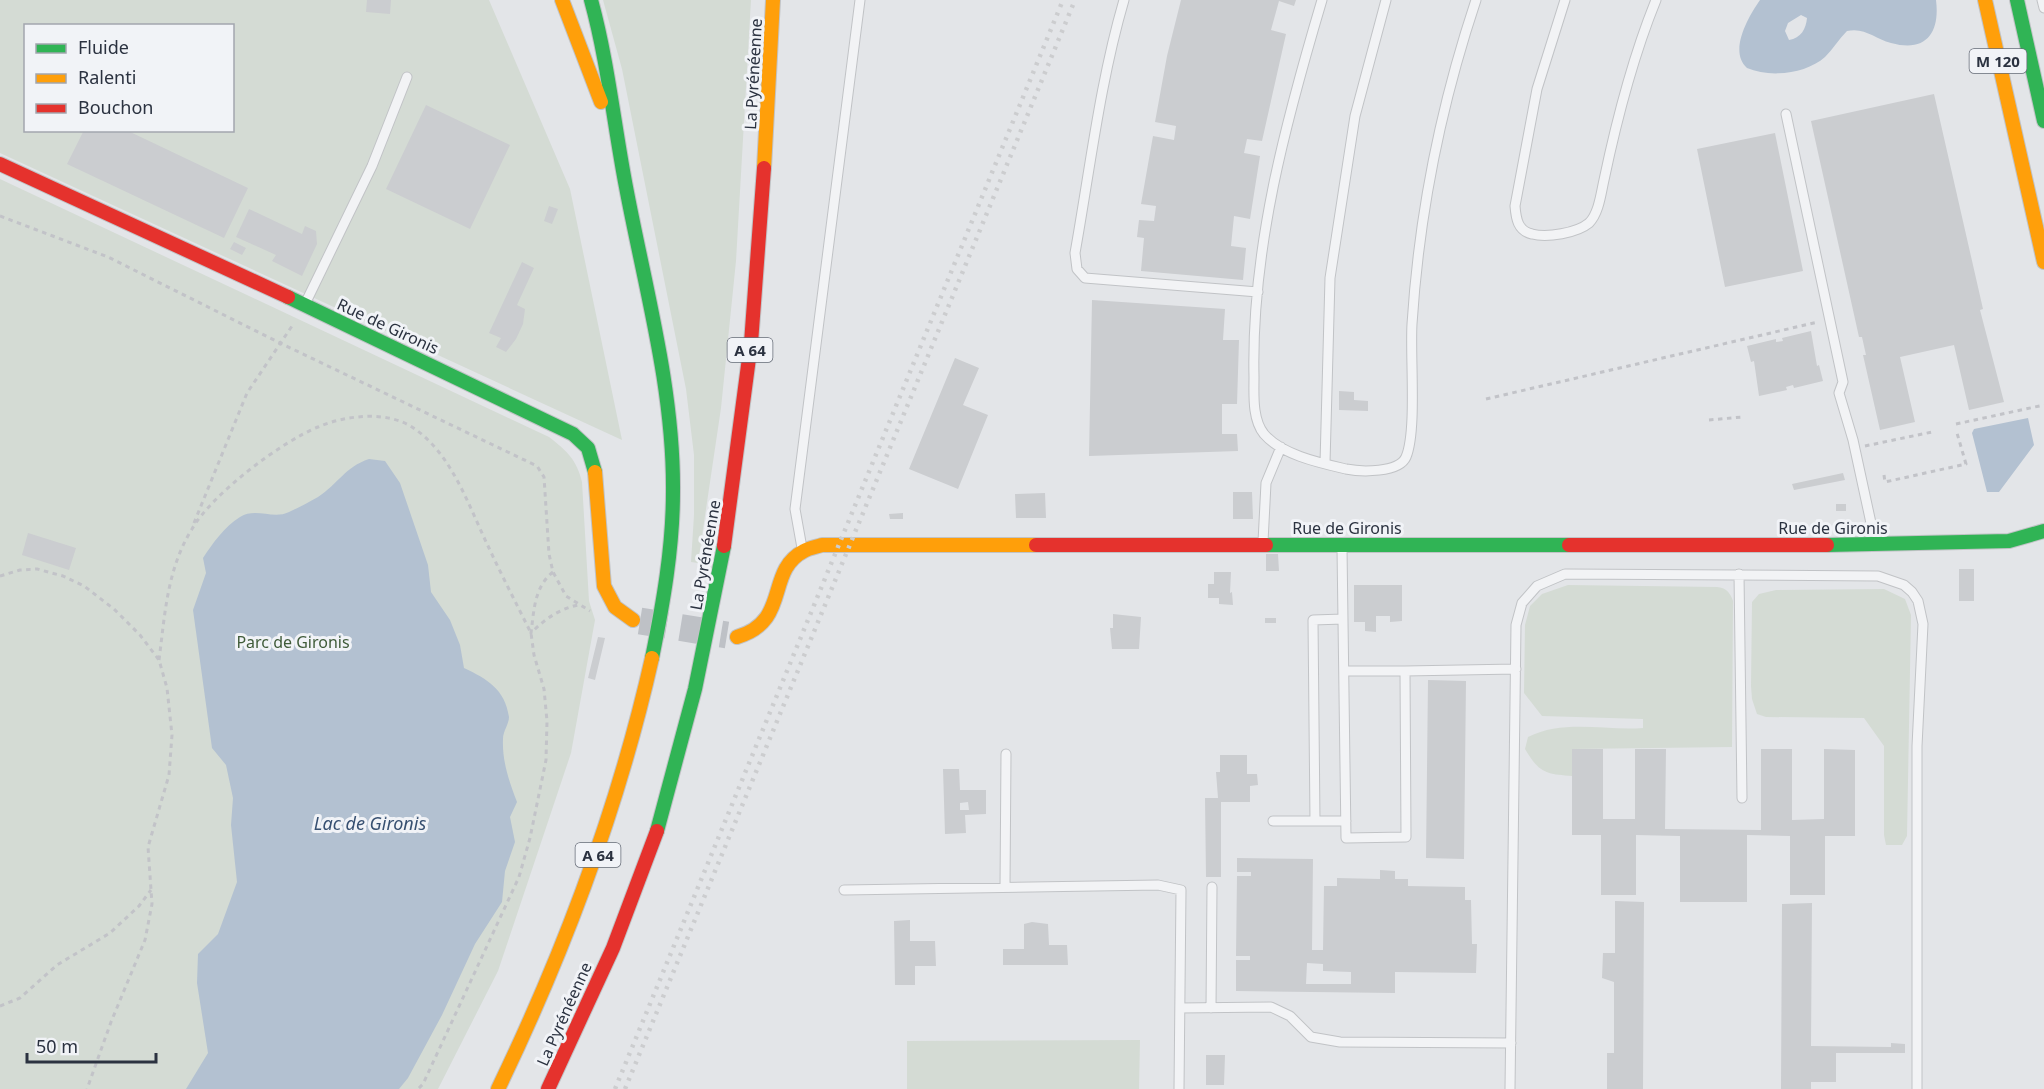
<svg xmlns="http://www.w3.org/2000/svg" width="2044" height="1089" font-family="'Noto Sans',sans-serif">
<rect width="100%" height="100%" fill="#e3e5e8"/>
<!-- green -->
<path fill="#d4dbd4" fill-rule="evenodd" d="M0 0H489L570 189 622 440 0 153ZM26 26H232V130H26Z
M603 0H751L736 261 721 408 698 563 691 562 694 515V455L686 389 622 69Z
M0 179 549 437C567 451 577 460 582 482L589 601 595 620 571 753 498 971 438 1089H0Z
M1568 585 1717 587C1726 588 1730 592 1733 601L1732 747 1573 749 1572 776C1546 774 1539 773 1525 749L1528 737C1564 719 1605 731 1643 728V719L1542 716 1524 693 1525 625 1530 606 1542 594Z
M1884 589 1905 599 1911 615 1907 836 1902 845H1886L1884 835V746L1864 718 1766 717 1757 714 1752 699 1751 686 1752 602 1759 594 1776 590Z
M1140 1040 1139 1089H907V1041Z"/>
<!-- water -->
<path fill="#b3c1d1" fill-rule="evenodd" d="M1760 0H1936C1940 32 1927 53 1891 43 1875 39 1865 27 1847 31 1839 39 1833 49 1825 57 1806 74 1770 78 1747 68 1728 51 1749 16 1760 0ZM1801 15 1807 18C1806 29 1801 38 1789 40L1785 31 1788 23Z
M2028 418 2034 445 1999 492H1987L1972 433 1974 429Z
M369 459 385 461 400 483 428 565 431 592 450 620 460 645 464 668C487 679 505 689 509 717 509 724 503 731 503 739 502 761 509 781 517 802L510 817 515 842 505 871 502 902 475 944 442 1015 408 1078 399 1089H186L208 1053 197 983 198 954 218 934 237 882 231 825 233 798 226 765 212 748 193 610 206 573 203 558C213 543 224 527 240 517 256 507 273 520 289 512 298 508 309 502 318 497 338 484 345 467 369 459Z"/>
<!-- building -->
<path fill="#cbcdd0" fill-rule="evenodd" d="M367 0H391L390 14 366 12Z
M1181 0H1296L1294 6 1279 1 1271 30 1286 34 1262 141 1247 139 1244 153 1260 156 1250 219 1234 216 1231 246 1246 248 1243 280 1141 271 1144 238 1137 237 1139 220 1154 221 1156 206 1141 204 1153 136 1174 140 1176 126 1155 122 1167 56Z
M1934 94 1983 309 1980 310 2004 402 1969 410 1954 345 1900 357 1915 422 1880 430 1863 355H1866L1862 337H1859L1811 121Z
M426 105 510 145 470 229 386 189Z
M84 130H126L248 188 224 238 67 164Z
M1775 133 1803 271 1725 287 1697 149Z
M549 206 558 209 552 224 544 221Z
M249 209 302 234 305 226 316 231 317 244 302 276 272 261 276 255 236 237Z
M234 242 246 248 242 255 230 249Z
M522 262 534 268 517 305 525 309 523 324 516 339 506 352 496 347 501 338 489 333Z
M1092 300 1225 309 1223 340H1239L1237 404H1222V434H1237L1238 451 1089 456Z
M1811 331 1817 366 1819 365 1823 381 1794 388 1793 385 1786 387 1787 390 1759 396 1754 361 1751 362 1747 346 1776 339V342L1783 341 1782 338Z
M955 358 979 368 963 405 988 415 958 489 909 469Z
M1339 391 1354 392V400L1368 401V411L1339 410Z
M1843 473 1845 480 1794 490 1792 484Z
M1233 492H1252L1253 519H1233Z
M1045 493 1046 518H1016L1015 494Z
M1836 504H1846V511H1836Z
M903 513V519H890L889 514Z
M28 533 76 548 69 570 22 555Z
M1266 554H1278L1279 571H1266Z
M1959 569H1974V601H1959Z
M1214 572H1231L1230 593 1232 592 1233 605 1219 604V598H1208V584H1214Z
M1354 585H1402V621L1390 622V616H1376V632L1365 631V622H1354Z
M1113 614 1141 617 1139 649H1112L1110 628H1113Z
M1265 618H1276V623H1265Z
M598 637 605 638 595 680 588 678Z
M1428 680 1466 681 1464 859 1426 858Z
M1572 749H1603V819H1635V749H1666L1665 829 1761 830V749H1792V820L1824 819V749L1855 750V836H1825V895H1790V836L1747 835V902H1680V836L1636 835V895H1601V835H1572Z
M1220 755H1247V774H1257L1258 785 1250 786V802H1221V877H1206L1205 798H1218L1216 772H1220Z
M943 769H959L960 790H986V814L965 815 966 833 945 834ZM968 802 969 810H960V803Z
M1237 858 1313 859 1312 950H1323L1324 886H1337V878L1380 879V870L1395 871V879H1408V886L1465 887V900H1471L1472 944H1477L1476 973 1395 972V993L1236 991V960H1250V956H1236L1237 876H1251V872H1237ZM1307 963 1323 964V971L1351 972V984H1306Z
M1615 901 1644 902 1643 1089H1607V1053H1614V982L1602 978 1603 953H1615Z
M1812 903 1811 1046 1891 1047V1043L1905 1044V1053H1836V1082H1811V1089H1781L1782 904Z
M910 920V941H935L936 966H915V985H895L894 921Z
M1032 922 1048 924 1049 945H1067L1068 965H1003V949H1024V924Z
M1206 1055H1225L1224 1085H1206Z"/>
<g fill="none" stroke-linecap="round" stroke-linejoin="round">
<!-- secondary-tunnel -->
<path stroke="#bec1c6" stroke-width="27" stroke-dasharray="27 14" stroke-linecap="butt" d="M640 621 727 635"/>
<!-- lane casing -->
<g stroke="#c1c3c6" stroke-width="11">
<path id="lane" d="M1124 0C1100 82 1090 169 1075 253L1077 269 1085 278 1258 292
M1322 0C1286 121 1251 249 1254 377 1254 394 1252 419 1264 434 1282 455 1320 463 1346 469 1361 472 1399 473 1406 457 1417 431 1410 356 1412 324 1419 213 1441 105 1476 0
M1565 0 1537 89 1515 206C1516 219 1518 231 1532 234 1547 238 1577 233 1589 223 1599 213 1601 193 1604 180 1617 118 1632 59 1656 0
M2042 0 2044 8
M1786 114 1843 382 1839 393 1853 440 1871 523
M306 302 372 166 407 77
M1325 463 1330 278 1355 116 1386 0
M1263 542 1266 483 1281 447
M802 548 795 509 860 0
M1342 548 1346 838 1406 837 1405 671H1345
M1739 574 1742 798
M1343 619 1313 620 1315 821H1346
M1405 671 1516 669
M1273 821H1315
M1005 887 1006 754
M844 890 1158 885 1181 890 1179 1089
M1180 1008 1271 1007 1290 1016 1311 1037 1340 1042 1511 1043
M1211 1008 1212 887
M1510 1089 1516 625 1522 603 1537 586 1565 574 1878 576 1904 585 1912 592 1918 601 1923 624 1917 746V1089"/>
</g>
<!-- fast casing -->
<g stroke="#c1c3c6" stroke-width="16">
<path id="fast" d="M591 0C608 62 614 125 626 187 645 288 674 389 673 492 673 548 663 604 652 658
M2017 0 2044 121
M288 297 573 434 588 448 595 472
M1266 545H1569
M1827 545 2009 541 2044 531
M657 831 695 689 724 546"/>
</g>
<!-- slow casing -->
<g stroke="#c1c3c6" stroke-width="16">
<path id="slow" d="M562 0 601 102
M1985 0 2044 262
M764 168 773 0
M595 472 604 586 615 607 633 620
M737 637C791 621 765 571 804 551 809 548 816 547 822 545H1036
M498 1089C565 950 618 809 652 658"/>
</g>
<!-- jam casing -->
<g stroke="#c1c3c6" stroke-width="16">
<path id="jam" d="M0 164 288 297
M1036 545H1266
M1569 545H1827
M724 546 751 343 764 168
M548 1089 613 948 657 831"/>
</g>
<!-- path -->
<path stroke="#c2c3c8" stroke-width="3" stroke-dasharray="4.5 4.5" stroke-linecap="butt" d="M0 216 108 257 282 344 537 466 544 477 549 554 553 572 566 596 590 611
M1486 399 1818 322
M1709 420 1742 417
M1956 424 2044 405
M1865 446 1932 432
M1884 475 1885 482 1966 464 1957 433
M194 523 247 393 294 323
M553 572C534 587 534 611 531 633 545 619 559 609 578 605
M0 576 20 570 37 569 63 576 84 586 114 609 140 635 159 660 167 688 172 735 169 775 148 847 152 904 145 940 111 1022 87 1089
M159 660C165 614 167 569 192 529 212 494 281 442 318 427 346 415 389 410 415 429 453 456 469 507 489 548 502 576 517 605 531 633L534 655 544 689 547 721 546 760 530 838 519 877 423 1084 418 1089
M0 1006 20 998 57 965 110 933 139 906 151 890"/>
<!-- lane -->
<use href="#lane" stroke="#f2f3f5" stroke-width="9"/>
<!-- fast -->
<use href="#fast" stroke="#30b455" stroke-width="14"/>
<!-- slow -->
<use href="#slow" stroke="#ff9f0a" stroke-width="14"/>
<!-- jam -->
<use href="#jam" stroke="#e5322d" stroke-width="14"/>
<!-- rail -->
<path stroke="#cccdcf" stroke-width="4.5" stroke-dasharray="3 6" stroke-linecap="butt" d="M615 1089 1063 0
M625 1089 1075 0"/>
</g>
<g text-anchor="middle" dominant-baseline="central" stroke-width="6" stroke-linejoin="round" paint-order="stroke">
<!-- shield labels -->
<g fill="#f1f3f7" stroke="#666c77" stroke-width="1.5">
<rect x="1969.5" y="49" width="57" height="24" rx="4.5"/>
<rect x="727.5" y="338" width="45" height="24" rx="4.5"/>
<rect x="575.5" y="843" width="45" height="24" rx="4.5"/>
</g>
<g font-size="15" font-weight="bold" fill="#2b3240">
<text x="1998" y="61">M 120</text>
<text x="750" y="350">A 64</text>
<text x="598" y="855">A 64</text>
</g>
<!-- street labels -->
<g font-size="16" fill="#2b3240" stroke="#f1f3f7">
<text transform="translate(753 74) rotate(-87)">La Pyrénéenne</text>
<text transform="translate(388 326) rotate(25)">Rue de Gironis</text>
<text x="1347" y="528">Rue de Gironis</text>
<text x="1833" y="528">Rue de Gironis</text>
<text transform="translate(705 555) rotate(-80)">La Pyrénéenne</text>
<text transform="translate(564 1014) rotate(-66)">La Pyrénéenne</text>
</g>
<!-- park labels -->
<g font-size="16" fill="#3f5b39" stroke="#f1f3f7">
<text x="293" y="642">Parc de Gironis</text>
</g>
<!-- water labels -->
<g font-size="18" font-style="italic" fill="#375071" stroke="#f1f3f7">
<text x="370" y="823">Lac de Gironis</text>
</g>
</g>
<!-- legend -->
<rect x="24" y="24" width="210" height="108" fill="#f1f3f7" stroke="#a2a6ae" stroke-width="1.5"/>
<rect x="36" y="44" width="30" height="9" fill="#30b455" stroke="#a2a6ae" stroke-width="1.5"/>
<text x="78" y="54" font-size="18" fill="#2b3240">Fluide</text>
<rect x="36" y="74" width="30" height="9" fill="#ff9f0a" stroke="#a2a6ae" stroke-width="1.5"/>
<text x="78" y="84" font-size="18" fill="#2b3240">Ralenti</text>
<rect x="36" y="104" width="30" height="9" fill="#e5322d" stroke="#a2a6ae" stroke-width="1.5"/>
<text x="78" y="114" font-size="18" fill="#2b3240">Bouchon</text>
<!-- scale -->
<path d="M27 1053v9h129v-9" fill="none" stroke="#2b3240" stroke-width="3"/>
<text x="36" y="1053" font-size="18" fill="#2b3240" stroke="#f1f3f7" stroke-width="4.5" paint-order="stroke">50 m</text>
</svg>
